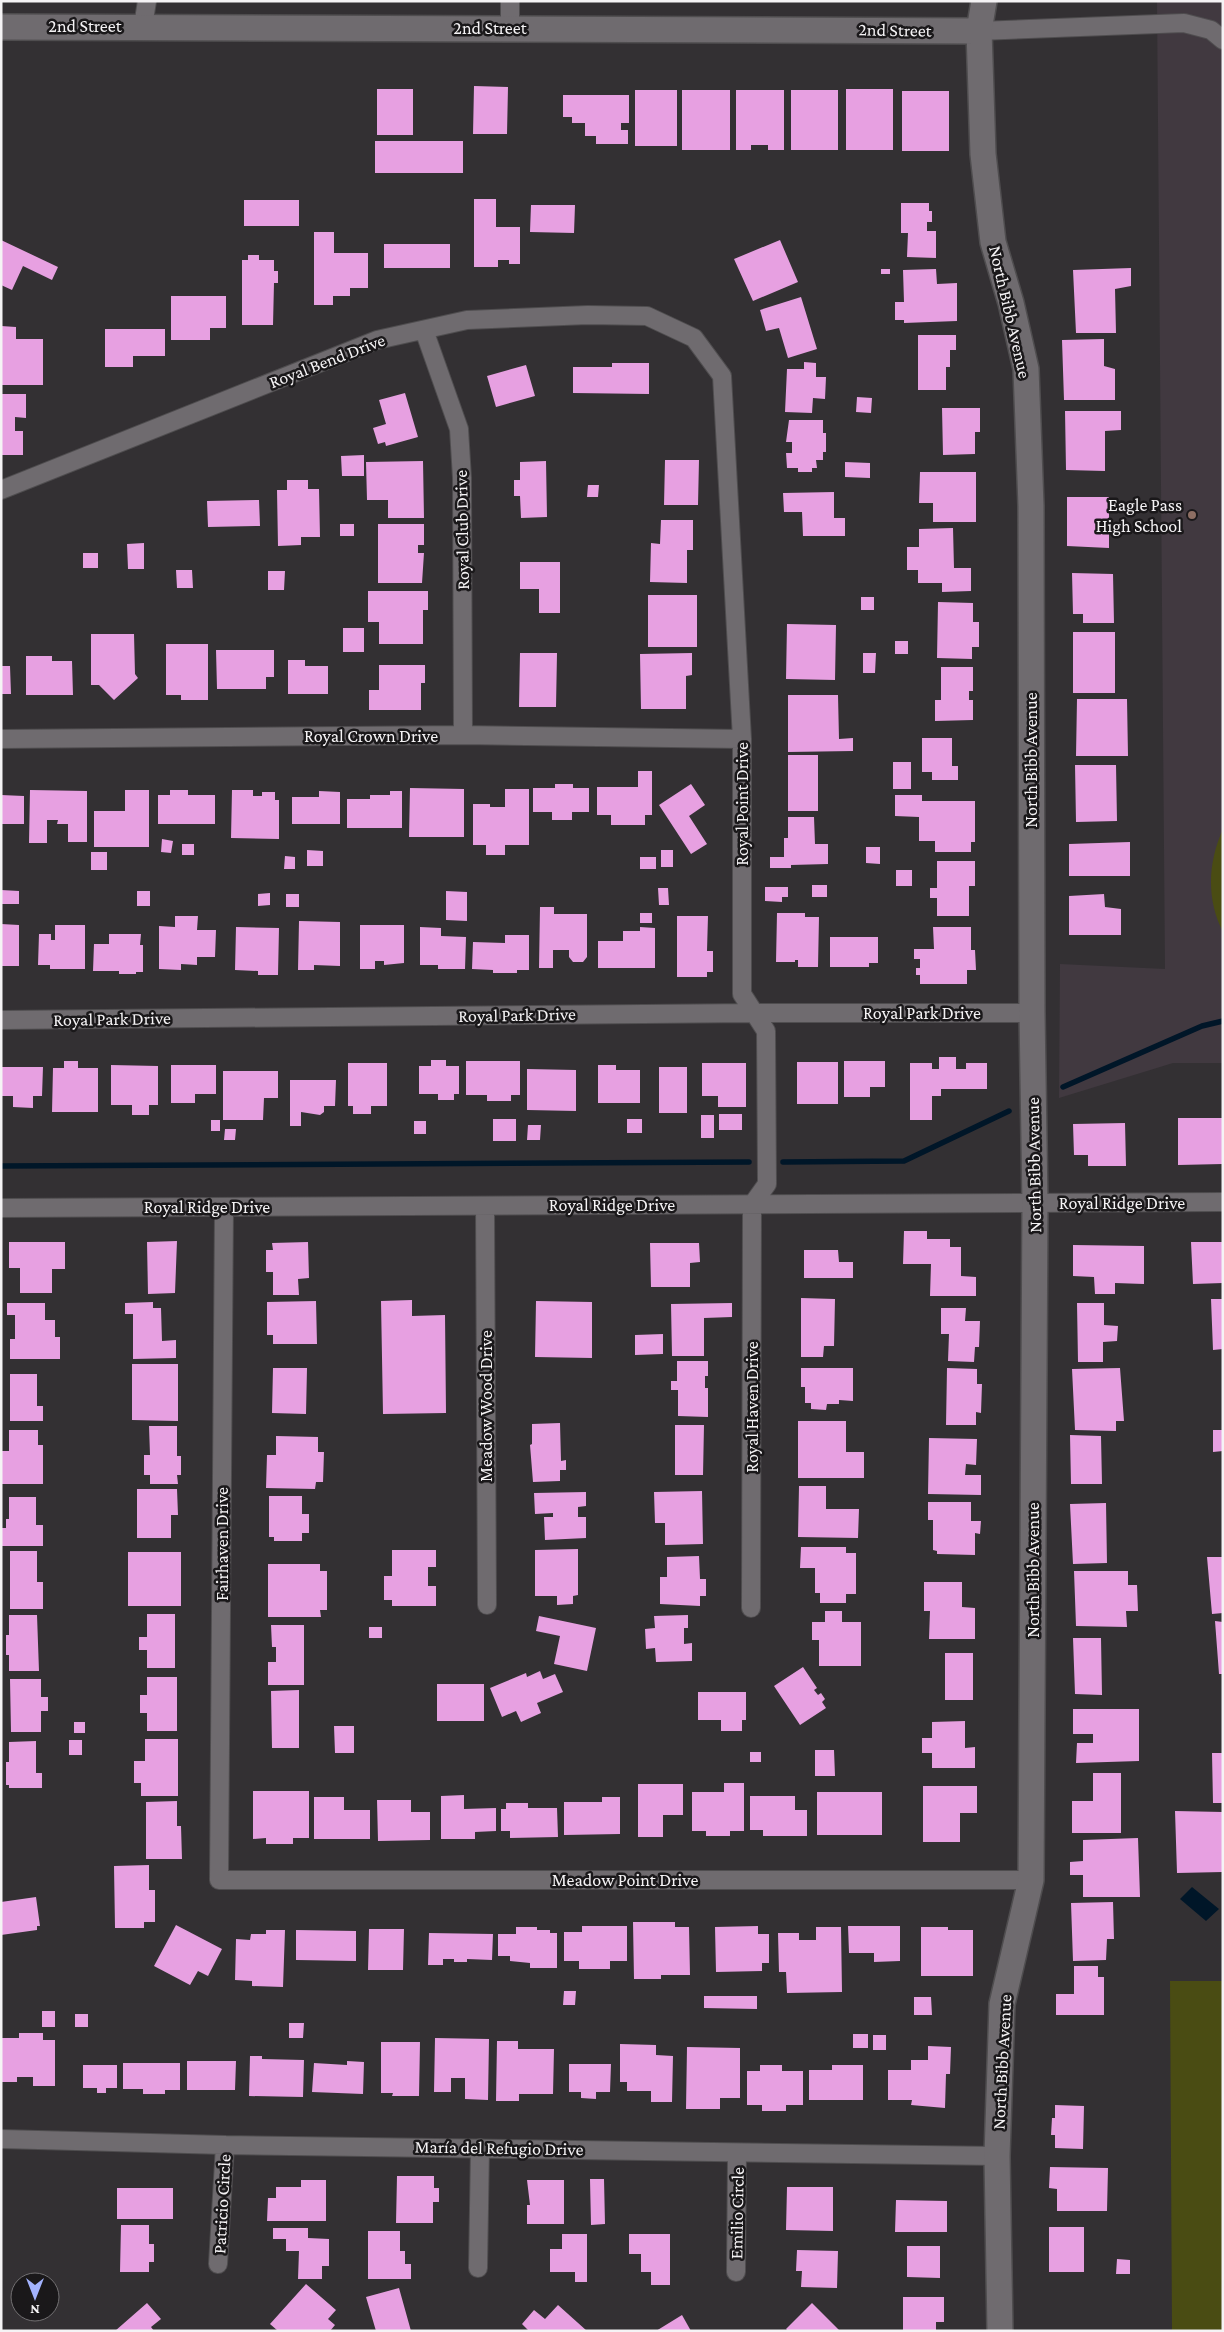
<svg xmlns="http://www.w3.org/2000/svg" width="1224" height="2332" font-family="'Crimson Pro',serif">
<rect width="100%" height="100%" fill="#333033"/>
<!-- built -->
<path fill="#413940" d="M1157 1H1223V1063H1173L1059 1098 1060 964 1165 969Z"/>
<!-- green -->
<path fill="#4a4c13" d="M1223 829V932C1206 899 1208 862 1223 829Z
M1170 1981H1223V2331H1172Z"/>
<!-- water -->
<path fill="#001628" d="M1192 1887 1219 1909 1206 1921 1180 1899Z"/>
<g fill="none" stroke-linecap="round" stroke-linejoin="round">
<!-- stream -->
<path stroke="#001628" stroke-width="5.5" d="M1063 1087 1202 1026 1223 1021
M783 1162 904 1161 1009 1111
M1 1166 749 1162"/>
</g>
<!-- building -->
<path fill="#e7a0e1" d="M474 86 508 87 507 134H473Z
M377 89H413V135H377Z
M846 89H893V150H846Z
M635 90H677V146H635Z
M682 90H730V150H682Z
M736 90H784V150H768V145H751V150H736Z
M791 90H838V150H791Z
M902 91H949V151H902Z
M563 95H629V123H621V130H628V144H596V136H585V123H572V117H563Z
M375 141H463V173H375Z
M474 199H496V227H520V264H509V260H498V267H474Z
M244 200H299V226H244Z
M901 203H929V211H932V222H927V231H936V258L907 257 908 233H901Z
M531 205H575L574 233 530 232Z
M314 232H334V253H368V288H350V296H333V305H314Z
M1 240 58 267 52 280 23 266 12 290 1 285Z
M780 240 798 282 753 301 734 259Z
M384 244H450V268H384Z
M248 255H259V260H274V271H278V283H274L273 325H242V260H248Z
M1131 268V286L1115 289 1116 333H1076L1073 270Z
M881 269H890V274H881Z
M936 269 937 284 957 283V321L904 323V320H895V302H904L903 270Z
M171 296H226V328H210V340H171Z
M801 297 817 349 788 358 779 328 766 331 760 310Z
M1 326 16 327V339H43V385H1Z
M105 329H165V356H133V367H105Z
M918 335H956V350H950V367H946V390H918Z
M1104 339V366L1115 369V400H1064L1062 340Z
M804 362 816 363V377H826L825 399 813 398 812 413 785 412 787 369H804Z
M612 363H649V394L573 393V367H612Z
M526 365 535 396 496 407 487 376Z
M405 393 418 437 386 446 385 442 378 444 373 428 386 424 379 400Z
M1 394H26V418L15 417V431H23V455H1Z
M857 397 872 398 871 413 856 412Z
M942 408H980V432H975V454L943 455Z
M1065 411H1121V430L1105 431V471L1066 470Z
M789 420H823V433H826V452H823V460H816L817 468H812V472H798V468H787L786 453H792V442H786Z
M364 455V476H342L341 456Z
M665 460H699L698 505H664Z
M423 461 424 518H388V500H367L366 462Z
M546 461 547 517 521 518 520 496H514V480H520V462Z
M845 462 870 463V478L845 477Z
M920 472H976V522H933V503H919Z
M287 480H308V489H319L320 537H301V545L278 546 277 490H287Z
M588 485H599L598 497H587Z
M834 492V518H845V536H803L802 512H784L783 493Z
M1067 497H1109V548L1067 546Z
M259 500 260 526 208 527 207 501Z
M661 520H693V550H687V583L650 582 651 543 660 544Z
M340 524H354V536H340Z
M378 524H424V545H418V553H424L422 583H378Z
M953 528 954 568H971V591L942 592V583H918V570H907V547H919V529Z
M144 543V569H128L127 544Z
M83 553H98V568H83Z
M520 562H560V613H539V589H520Z
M176 570H192L193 588H177Z
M268 571H285L284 590H268Z
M1072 573 1113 574 1114 623H1083V614H1073Z
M368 591H428V610H423V644H379V622H368Z
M648 595H697V647H648Z
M861 597H874V610H861Z
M938 602 973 603V622H979V647H972V659L937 658Z
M787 624 836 625 835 680 786 679Z
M343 628H364V652H343Z
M1073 632H1115V693H1073Z
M91 634H134L135 674 138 678 114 700 99 685H91Z
M895 641H908V654H895Z
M166 644H208V700H181V695H166Z
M216 650H274V677H266V689H217Z
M520 653H557L556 707H519Z
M692 653V675L686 676V709H641L640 654Z
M863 653H876L875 673H863Z
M26 656H52V661H72L73 695H26Z
M288 660H305V666H328V694H288Z
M379 665H425V683H421V710H369V690H379Z
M1 666H10L11 694H1Z
M941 667H973V691H969V700H973V720L935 721V700H941Z
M788 695H838L839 739 853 738V751L788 752Z
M1077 699H1127L1128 756H1076Z
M922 738H952V766H958V780H932V772H922Z
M788 755H818V811H788Z
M893 762H911V789H893Z
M1075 765H1116L1117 821 1076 822Z
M638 771H652V815H645V825H611V815H597V787H638Z
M555 784H573V788H589V812H572V820H552V812H533V788H555Z
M691 784 705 805 689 816 707 844 691 854 659 805Z
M410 788 464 789V837H409Z
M505 789H529V845H505V855H486V845H473V804H490V807H505Z
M30 790 87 791V842H68V824H57L58 820H47V843H29Z
M125 790H149V847H94V811H125Z
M170 790H188V795H215V824H158V795H170Z
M232 790H253V796H262V792H275V800H279V839L231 838Z
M319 791 340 792V824H292V797H319Z
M390 791H402V828H347V799H370V795H390Z
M1 795 24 796V824H1Z
M895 795H922V801H975V842H971V852H935V841H919V817L895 816Z
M788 817H814L815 844H828V864L791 865V868H770V857H784V838H788Z
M162 839 173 841 171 853 161 852Z
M1130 842V876H1069V844Z
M182 844H194V855H182Z
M866 847H880V864L866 863Z
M307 850 323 851V866H307Z
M661 850H673V867H661Z
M91 852H107V870H91Z
M285 856 295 857V869H284Z
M640 857H656V869H640Z
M937 861H975V886H969V916H937V898H930V888H937Z
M896 870H912V886H896Z
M812 885H827V897H812Z
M765 887H788V897H782V902L765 901Z
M658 888H668L669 905H659Z
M1 890 19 891V904H1Z
M137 891H150V906H137Z
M446 891 467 892V921L446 920Z
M270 893V905L258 906V894Z
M286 894H299V907H286Z
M1104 894 1105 907 1121 909V935H1069V896Z
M540 907H554V914H587V957L583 962H573L569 957V950H553V968H539Z
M640 913H652V923H640Z
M777 913H805V917H819L818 967H798V960H795V962H776Z
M175 916H198L197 930H216L215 957H197V965L181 964V970L159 969V926L175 927Z
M677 916H708L707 951H713V972H707V977H677Z
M299 921 340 922V966L314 965V970H298Z
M1 924 19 925V966H1Z
M55 925H85V969H50V965H38L39 934H51V940H55Z
M360 925H404V963L384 965V961H375V969H360Z
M236 927 279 928 278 975H258V971L235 970Z
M420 927 441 928V936L466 937 465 969H438V965H420Z
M640 927 655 928V968H598V941H623V931H640Z
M933 927H971V950H975L976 970H967V984H920V975H916V968H920V959H914V949H934Z
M109 934H141L140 945H143V972H136V974H119V971H93L94 944H109Z
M505 935H529V970H517V973H493V970L472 969 473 942 505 943Z
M830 937H878V963H869V967H830Z
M939 1057H956V1069H966V1063H987V1089H941V1096H932V1120H910V1063H932V1069H939Z
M431 1060H446V1066H459V1094H454V1100H438V1094H419V1066H431Z
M64 1061H78V1068H98V1112H52L53 1068H64Z
M466 1061H520V1095H511V1101H487V1095H466Z
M844 1061H885V1087H870V1097H844Z
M797 1062H838V1104H797Z
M348 1063H387V1106H371V1114H353V1106H348Z
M702 1063H746V1107H718V1096H702Z
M111 1065 158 1066V1105H149V1115H132V1105H111Z
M171 1065H216V1094H195V1103H171Z
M598 1065H616V1070H640V1103H598Z
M1 1067H43L42 1096H33V1108L13 1107V1096H1Z
M659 1067H687V1113H659Z
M527 1069 576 1070V1111L527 1110Z
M223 1071H278V1098H264L263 1120H223Z
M290 1080H336L335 1106H324V1112L320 1115 301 1112V1126H290Z
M719 1114H742V1130H719Z
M701 1115H714V1138H701Z
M1178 1118H1223V1164L1178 1165Z
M493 1119H516V1141H493Z
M627 1119H642V1133H627Z
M211 1120H220V1131H211Z
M414 1121H426V1134H414Z
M1125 1123 1126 1166H1088V1155H1074L1073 1124Z
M528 1125H541L540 1140H527Z
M225 1129H236L235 1140H224Z
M904 1231H927V1239H950V1247H961V1276L976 1277V1296H930L931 1264H903Z
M177 1241 175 1293 148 1294 147 1242Z
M9 1242H65V1269H52V1293H20V1268H9Z
M308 1242 309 1278 298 1279 299 1295H273V1272H266V1250H273L272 1243Z
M1191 1242H1223V1283L1193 1284Z
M650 1243H699L700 1262 690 1263V1287H651Z
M1073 1245 1144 1246V1284L1115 1283V1294H1095L1094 1277 1073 1276Z
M804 1250H838L839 1262H853V1278H804Z
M801 1298 835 1299 834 1346H824L823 1357H801Z
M1211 1299H1223V1349L1213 1350Z
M412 1300V1316L445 1315 446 1413 383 1414 381 1301Z
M316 1301 317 1344H273V1335H267V1302Z
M536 1301 592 1302V1358L535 1357Z
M153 1302V1308H161L162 1341 176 1340V1358L133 1359V1314H125V1303Z
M7 1303H45V1320H55V1337H60V1359H10V1339H15V1315H7Z
M732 1303V1317L704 1318V1356H672L671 1304Z
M1077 1303H1104V1325L1118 1326 1117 1341 1103 1342V1362H1078Z
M941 1308H966L965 1321H980L979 1347H975L974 1362 948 1361 949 1334H941Z
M663 1334V1354L635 1355V1335Z
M677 1361H708V1376H705V1388H708V1417L678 1416V1390H671V1381H677Z
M132 1364H178V1421L132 1420Z
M273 1368H307L306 1414 272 1413Z
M801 1368H853V1401L839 1400V1404H827L826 1410 811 1409V1403H805V1387H801Z
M947 1368 977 1369V1384H982L981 1413 976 1412V1425H946Z
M1120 1368 1124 1421H1116V1431L1075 1430 1072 1369Z
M10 1374H37V1406H43V1421H10Z
M798 1421H846V1452H864V1478H798Z
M560 1423 561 1461 566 1460V1470H560V1481L533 1482 530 1445 532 1444V1424Z
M675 1425H704L703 1475H675Z
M149 1426H177V1456H181V1475H177L178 1484H150V1475H144V1455H150Z
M9 1430H38V1445H43V1484H1V1451H9Z
M1213 1430H1223V1451L1213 1452Z
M1070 1435 1101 1436 1102 1484H1071Z
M276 1436 318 1437V1452H324L323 1482H316L315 1489 266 1488 267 1455H276Z
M929 1438 977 1439 976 1465 966 1464 965 1475H981V1495L928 1494Z
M799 1486H826V1509H859L858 1538 798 1537Z
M137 1489H177L178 1515H171V1538H137Z
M702 1491 703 1544 665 1545V1523H655L654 1492Z
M586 1492V1506L578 1507V1517H586V1538L545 1540 544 1517H553V1513L535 1514 534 1493Z
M269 1496H302V1514H309V1533H302V1541H274V1537H269Z
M9 1497H36V1525H43V1546H1V1528H6V1519H9Z
M928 1502H971V1521H981L980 1534 975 1533V1555L937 1554V1551L933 1550V1520H928Z
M1106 1503 1107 1563 1073 1564 1070 1504Z
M801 1547H846V1553H856V1594H846V1603H820V1593H815V1568H800Z
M578 1549V1595L573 1596V1604L557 1605V1596H535V1550Z
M392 1550H436V1567H428V1586H436V1606H392V1600H384V1576H392Z
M10 1551H37V1582H43V1609H10Z
M128 1552H181V1606H128Z
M699 1556 700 1579H706V1596H700V1606L660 1604V1577H667V1557Z
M1207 1557H1223V1613L1212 1614Z
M268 1564H320V1571H327V1610H320L321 1617H268Z
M1074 1571H1128V1585H1137L1138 1611H1126L1127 1627 1076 1626Z
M924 1582H962V1607L975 1608V1639H929L930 1611H924Z
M825 1611H842V1622H861V1666H819V1640H812V1622H825Z
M147 1614H175V1668H147V1650H139V1637H147Z
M9 1615H37L39 1671H9V1655H6V1635H9Z
M688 1615V1628H684V1644L692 1643V1661L656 1662 655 1648 646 1649 645 1629 655 1628 654 1616Z
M539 1616 596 1628 587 1671 554 1664 560 1636 536 1631Z
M1215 1621 1223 1622V1674H1219Z
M271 1625H304V1685H268V1662H276V1647H272Z
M369 1627H382V1638H369Z
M1073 1638H1101L1102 1695 1075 1694Z
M945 1653H973V1700H945Z
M803 1667 817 1688 814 1690 818 1695 821 1693 825 1699 822 1702 826 1708 800 1725 774 1686Z
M540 1671 543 1679 555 1674 563 1692 537 1703 541 1713 521 1722 516 1711 502 1717 490 1688 526 1673 527 1677Z
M147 1677H177V1731H147V1713H140V1695H147Z
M10 1679H41V1697H48V1711H41V1732H11Z
M437 1684H484V1721H437Z
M299 1690V1748H272L271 1691Z
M698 1692H746V1720H742V1731H721V1720H698Z
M1073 1709H1139V1761L1076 1763 1077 1743H1093V1734H1073Z
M965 1721V1748L975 1747V1768H932V1753H922V1738H932V1722Z
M74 1722H85V1733H74Z
M334 1726H354V1753H335Z
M145 1739H178V1796H141V1783H134V1761H145Z
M69 1740H82V1755H69Z
M36 1741V1773H42V1788H9V1785H6V1762H9V1742Z
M815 1750H834L835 1776H815Z
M750 1752H761V1762H750Z
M1212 1753H1223V1803H1213Z
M1093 1773H1121V1833H1072V1801H1093Z
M724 1783H744V1831H730V1836H706V1831H692V1792H724Z
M638 1784H683V1815H663V1837H638Z
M923 1786H977V1813H960V1842H923Z
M253 1791H309V1838H293V1844H266V1838L253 1839Z
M817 1792H882V1835H817Z
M464 1795V1809L496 1808V1831L475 1832V1839H441V1796Z
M750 1796H795V1810H807V1836H763V1830H750Z
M314 1797H344V1810H370V1839H314Z
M602 1797H620V1834L564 1835V1802H602Z
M377 1800H411V1812H430V1840L378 1841Z
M177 1801V1826H181L182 1859H146V1802Z
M506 1803H528V1808H557L558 1837 510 1838V1831H501V1809H506Z
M1175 1811 1223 1812V1872L1177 1873Z
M1138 1838 1140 1897H1083V1875H1070V1862L1083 1861V1840Z
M149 1865V1890H155V1922H144V1928H115L114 1866Z
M36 1897 40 1926H37V1930L1 1935V1902Z
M1113 1902 1114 1939H1107L1106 1960 1073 1961 1071 1903Z
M633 1922H675V1927H689L690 1975H661V1979H634Z
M176 1925 222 1949 208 1976 198 1971 190 1985 154 1966Z
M582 1926H627V1961H610V1969H579V1961H564V1932H582Z
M758 1926V1934H769V1963H762V1971L716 1972 715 1927Z
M848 1926H900V1961L874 1962V1953H849Z
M516 1927H537V1930H550V1933H557V1968H530V1963L510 1961V1956H498V1934H516Z
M816 1927H841L842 1992 787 1993 786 1972H779L778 1933H799V1940H816Z
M921 1927H948V1930H973V1976H921Z
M369 1929H404L403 1970H368Z
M266 1930H285L283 1987 252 1986V1981L235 1980 236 1939 250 1940 251 1934H266Z
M296 1930 356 1931V1961L296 1960Z
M429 1933 493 1934 492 1960 467 1959V1962H454V1959H443V1965H428Z
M1074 1966H1098V1977H1104V2015H1056V1994H1074Z
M564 1991H576L575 2005H563Z
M704 1996H757V2009L704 2008Z
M914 1997H931L932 2015H914Z
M42 2011H55V2027H42Z
M75 2014H88V2027H75Z
M289 2023H304L303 2038H289Z
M19 2033H43V2040H55V2086H33V2077H17V2082H2V2038H19Z
M853 2034H868V2048H853Z
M873 2035H886V2050H873Z
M435 2038 489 2039 488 2100 465 2099V2078H451V2092H434Z
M497 2041H518V2049H554L553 2094H519V2101H496Z
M381 2042H420L419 2096H392L393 2093H381Z
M620 2044 656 2045V2055L673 2056 672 2102H651V2091H627V2082H620Z
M928 2046 951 2047 950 2074H946L945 2108 911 2105 912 2100H888V2070H911V2060H928Z
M687 2047 740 2048V2098H720V2109H686Z
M250 2056H262V2059L304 2060 303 2097 249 2096Z
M187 2061H236L235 2090H187Z
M347 2061 364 2062 363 2094 312 2092 314 2063 347 2065Z
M123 2063H180V2090H165V2094H143V2089H123Z
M569 2064H611L610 2092H596V2099L581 2098V2092H569Z
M83 2065H117V2088H106V2093H97V2088H83Z
M760 2065H782V2071H803V2105H786V2111H762V2105H747V2071H760Z
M832 2065H863V2100H809V2070H832Z
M1055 2105 1084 2106 1083 2149 1055 2148V2135H1051L1052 2118H1055Z
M1050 2167 1108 2168 1107 2211H1057V2189L1049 2188Z
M397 2176H434V2188H439V2202H433V2223H396Z
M590 2179H604L605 2224 591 2225Z
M301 2180H326V2221H267L268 2198H276V2187H301Z
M527 2180H564V2224H527V2205H530Z
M787 2187H833V2231L786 2230Z
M117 2188H173V2219H117Z
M896 2200 947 2201V2232H895Z
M121 2225H149V2244H154V2262H149V2272H120Z
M1049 2227H1084V2272H1049Z
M273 2228H308V2238L329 2239V2266H322V2279H298L299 2251H286V2239H273Z
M368 2231H400V2251H405V2264H411V2279H368Z
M562 2234H587V2282H575V2272H550V2249H562Z
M629 2234H670V2285H651V2272H641V2254H629Z
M907 2246H940V2278L907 2277Z
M797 2250 838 2251 837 2288 801 2287 802 2271H796Z
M1117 2259 1130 2260V2274H1116Z
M306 2284 336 2310 328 2319 335 2325 330 2331H278L270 2324Z
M399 2288 411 2331H376L366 2297Z
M903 2297H944V2322H936V2331H903Z
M147 2303 161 2319 151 2327 154 2331H115Z
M812 2303 840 2331H788L786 2329Z
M558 2305 587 2331H529L522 2324 534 2310 545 2319Z
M682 2315 691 2331H656Z"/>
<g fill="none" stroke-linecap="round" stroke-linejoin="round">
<!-- street casing -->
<g stroke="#4f4d4f" stroke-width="20">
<path id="street" d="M510 1V28
M143 26 147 1
M979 31 1184 23 1211 30 1223 40
M424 330 459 429 462 478 463 735
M1 490 377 340 467 320 588 315 647 316 694 338 722 376 742 739V994L766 1031 767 1184 752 1205 751 1608
M1 739 463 735 742 739
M1 1020 752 1013H1032
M485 1206 487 1605
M224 1207 219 1880H1031
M1 1208 1223 1202
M1 2139 225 2145 997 2156
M218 2264 225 2145
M478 2268 480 2148
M736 2272 737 2153"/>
</g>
<!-- secondary casing -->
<g stroke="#4f4d4f" stroke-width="28">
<path id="secondary" d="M984 1 979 31 983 154 993 242 1011 303 1026 369 1031 506 1032 1013 1035 1203 1031 1880 1002 2004 997 2156 1000 2331
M1 27 979 31"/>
</g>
<!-- street -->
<use href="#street" stroke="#6f6b6f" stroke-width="18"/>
<!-- secondary -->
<use href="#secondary" stroke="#6f6b6f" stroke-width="25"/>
</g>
<!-- markers -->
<circle fill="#8d6e63" stroke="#1a181a" stroke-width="2" cx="1192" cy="515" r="5"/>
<g text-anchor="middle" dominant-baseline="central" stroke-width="5" stroke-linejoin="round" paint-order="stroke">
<!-- street labels -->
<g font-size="18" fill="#f5f3f5" stroke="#1a181a">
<text x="85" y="26">2nd Street</text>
<text x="490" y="28">2nd Street</text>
<text transform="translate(895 30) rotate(1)">2nd Street</text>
<text transform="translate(1010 312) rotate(77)">North Bibb Avenue</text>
<text transform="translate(327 361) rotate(-21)">Royal Bend Drive</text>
<text transform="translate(462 530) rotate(-91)">Royal Club Drive</text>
<text x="371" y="736">Royal Crown Drive</text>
<text transform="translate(1031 760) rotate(-90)">North Bibb Avenue</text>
<text transform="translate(742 804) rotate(-90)">Royal Point Drive</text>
<text x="922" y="1013">Royal Park Drive</text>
<text transform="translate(517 1015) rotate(-1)">Royal Park Drive</text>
<text transform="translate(112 1019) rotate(-1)">Royal Park Drive</text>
<text transform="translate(1034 1165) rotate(-91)">North Bibb Avenue</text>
<text x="1122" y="1203">Royal Ridge Drive</text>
<text x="612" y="1205">Royal Ridge Drive</text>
<text x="207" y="1207">Royal Ridge Drive</text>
<text transform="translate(486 1406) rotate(-90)">Meadow Wood Drive</text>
<text transform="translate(752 1407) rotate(-90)">Royal Haven Drive</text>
<text transform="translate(222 1544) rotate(-90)">Fairhaven Drive</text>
<text transform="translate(1033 1570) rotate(-90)">North Bibb Avenue</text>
<text x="625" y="1880">Meadow Point Drive</text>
<text transform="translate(1002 2062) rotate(-87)">North Bibb Avenue</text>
<text transform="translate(499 2148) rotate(1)">María del Refugio Drive</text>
<text transform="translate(222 2204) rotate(-87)">Patricio Circle</text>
<text transform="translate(737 2213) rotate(-89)">Emilio Circle</text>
</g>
<!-- poi labels -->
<g font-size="18" fill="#f5f3f5" stroke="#1a181a" text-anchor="end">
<text x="1182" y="505">Eagle Pass<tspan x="1182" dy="21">High School</tspan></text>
</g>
</g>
<!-- border -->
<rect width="1224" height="2332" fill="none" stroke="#f5f3f5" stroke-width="5"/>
<!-- north arrow -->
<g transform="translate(35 2297) rotate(180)"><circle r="24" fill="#1a181a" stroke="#727072"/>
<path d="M0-4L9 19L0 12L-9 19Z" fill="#a2b2fd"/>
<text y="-8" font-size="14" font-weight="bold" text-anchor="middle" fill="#f5f3f5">N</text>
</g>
</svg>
